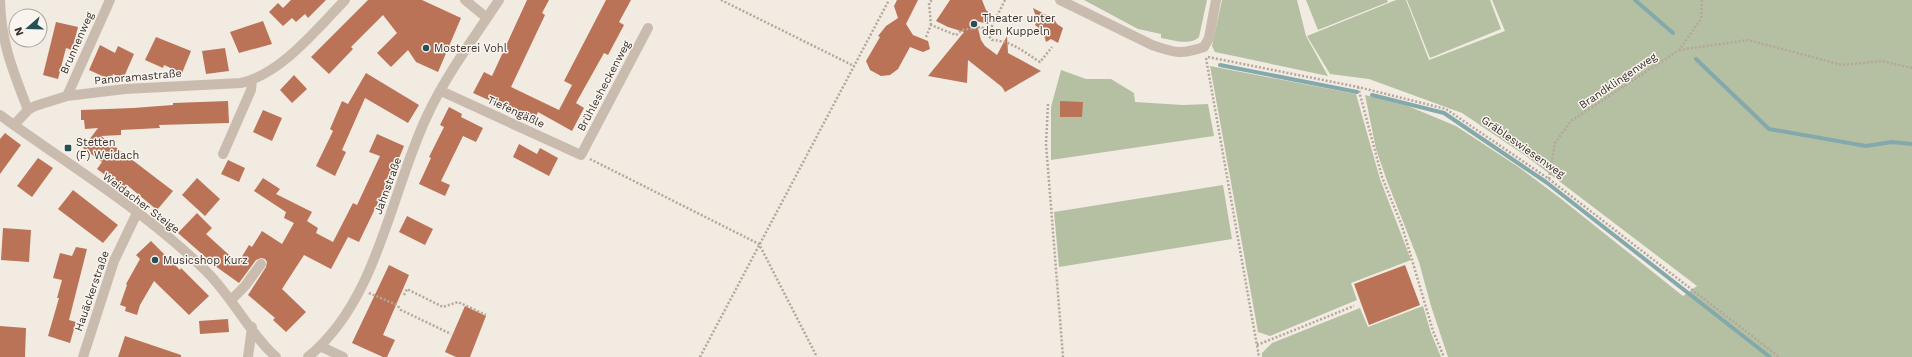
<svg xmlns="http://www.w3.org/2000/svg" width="1912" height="357" font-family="'Work Sans',sans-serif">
<rect width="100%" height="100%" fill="#f2ebe2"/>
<!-- green -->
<path fill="#b5c0a3" d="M1084 0H1207L1199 37C1191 46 1172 40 1161 38V34L1138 29Z
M1222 0H1297L1306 36 1328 76 1215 52 1212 46Z
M1306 0H1387L1388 2 1318 30Z
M1396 0H1406L1429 60 1505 31 1492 0H1912V357H1448L1431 306 1419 262 1387 181 1376 149 1365 95 1408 106 1456 126 1520 168 1560 198 1683 296 1697 286 1526 156 1462 113 1369 79 1330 74 1307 36Z
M1407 0H1490L1501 29 1430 58Z
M1210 66 1356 94 1380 179 1411 260 1351 283 1357 300 1270 336 1258 332Z
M1061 70 1086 79H1111L1134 93 1135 102 1183 105 1208 104 1214 136 1051 160V107Z
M1223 185 1232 239 1059 267 1054 212Z
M1423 306 1431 333 1441 357H1262V353L1272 343 1360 308 1368 327Z"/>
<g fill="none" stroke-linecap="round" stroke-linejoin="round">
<!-- stream -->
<path stroke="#83a9ac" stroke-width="4" d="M1635 0 1673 33
M1696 59 1769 129 1866 146 1892 142 1912 144
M1220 65 1357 92
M1372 95 1444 113 1546 182 1770 357"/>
</g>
<!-- building -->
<path fill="#bb7357" d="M291 0H326L308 18 305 14 296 22 292 18 283 26 269 12 278 3 283 8Z
M368 0H422L461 18 438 72 416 62 408 50 391 67 377 53 397 33 383 15 351 47 353 49 329 74 311 57Z
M527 0H549L542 13 545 15 511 87 559 110 572 85 564 81 606 0H631L619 22 624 25 608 55 604 53 576 103 584 108 572 131 538 112 534 120 473 93 484 72 492 76Z
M897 0H918L906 24 913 35 928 41 930 49 923 52 910 47 898 69 890 75 881 76 870 70 866 61 880 37 878 36 886 26 898 18 894 6Z
M950 0H982L986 10 992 15 988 24 976 21 981 40 985 46 997 55 1007 36 1008 53 1041 71 1005 92 1002 87 968 60 967 83 928 76 964 32 948 27 936 21Z
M1033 8 1054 19 1057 24 1063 28 1058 43 1051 39 1046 42 1044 35 1039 34V28L1035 25 1037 20Z
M263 21 272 44 239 53 230 32Z
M56 22 78 27 72 50 66 48 58 79 43 75Z
M156 37 191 51 182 73 164 65 163 68 145 60Z
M100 45 115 53 118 46 134 54 123 79 113 74 111 80 89 70Z
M225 48 229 71 206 74 202 51Z
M366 73 419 105 408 123 365 98 342 150 346 152 335 176 316 166 333 131 330 129 342 101 348 104Z
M294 75 307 89 292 103 280 90Z
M228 101 229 123 159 125 160 128 121 130V135L101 136 173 191 157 210 127 185 124 189 97 169 102 162 83 148 98 128 85 129 84 120H81V110L133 108 173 105V103Z
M1060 101 1083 102 1082 117H1060Z
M449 107 462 114 461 117 483 128 476 142 463 136 441 181 450 185 445 196 419 184 431 158 429 157 444 127 440 125Z
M263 110 282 118 272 141 253 132Z
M5 133 21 145 0 174V139Z
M377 134 404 146 397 163 359 242 348 237 331 269 304 255 282 289 306 312 286 332 273 320 275 318 248 295 266 267 267 262 265 259 261 258 256 260 239 283 218 268 178 233 197 213 212 228 206 234 238 263 249 245 252 247 262 231 282 244 294 223 284 218 286 212 254 191 263 178 280 189 276 194 312 212 307 221 318 228 316 233 333 242 353 203 357 205 380 156 369 152Z
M519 144 537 154 540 148 558 158 549 176 513 157Z
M38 158 53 168 32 197 17 186Z
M228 160 245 168 239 182 221 174Z
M197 178 220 199 205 216 182 195Z
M73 190 118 225 103 243 58 209Z
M407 216 433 229 425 245 399 232Z
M3 228 31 230 29 262 1 260Z
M151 241 180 270 181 268 209 296 189 315 154 281 140 305 137 315 125 311 126 307 120 305 127 285 126 284 140 259 136 255Z
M76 247 87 249 69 320 76 322 70 343 48 336 59 298H57L62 280 53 278 60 253 72 256Z
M389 265 409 275 383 335 395 340 387 357H383L352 343Z
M1405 265 1420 305 1369 325 1354 284Z
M465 306 486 316 470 357H456L445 352Z
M228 319 229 332 200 334 199 321Z
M0 326 26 328 25 357H0Z
M125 336 181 355V357H118Z"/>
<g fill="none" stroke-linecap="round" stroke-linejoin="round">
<!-- path -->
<path stroke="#b5a699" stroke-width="2.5" stroke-dasharray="2 2" stroke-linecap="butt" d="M721 0 854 66
M931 25 929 3 932 0
M988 34 1005 0
M926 37 931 25 956 35 962 30 982 27 992 40C1012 41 1024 52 1040 62L1052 47
M1679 50 1748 40 1842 65 1882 61 1912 68
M1208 57 1358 87 1446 109 1549 179 1779 357
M1206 58 1259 357
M1358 87 1382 177 1402 226 1433 331 1444 357
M1048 104 1046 144 1063 357
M590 159 759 244 817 357
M1549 179 1555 143 1571 121 1679 50 1701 19 1702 0
M369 293 397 305 401 310 451 334
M404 295 407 289 443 307 458 302 486 315
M1257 345 1354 306
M700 357 889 0"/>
<!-- minor -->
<path stroke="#c9bcae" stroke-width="10" d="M0 0C1 43 13 71 28 110
M465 0 487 18
M1060 0 1152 45C1176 53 1180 55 1204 47L1209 38 1216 0
M441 91 581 155 648 28
M67 96 110 0
M0 115C70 166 146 211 207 272 232 297 251 335 276 357
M14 125 28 110 35 106 67 96 125 89 241 83C281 74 317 29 345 0
M223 154 251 90 252 80
M231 300 245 286 261 264
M320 346 343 357
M83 357 114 261 137 213
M248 357 252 327
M308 357C378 300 390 194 427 116 446 75 474 38 499 0"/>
</g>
<!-- markers -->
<g fill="#255156" stroke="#f9f5ee" stroke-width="1.5">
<circle cx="974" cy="24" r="4"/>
<circle cx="426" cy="48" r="4"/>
<rect x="64" y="144" width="8" height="8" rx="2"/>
<circle cx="155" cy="260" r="4"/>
</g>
<g text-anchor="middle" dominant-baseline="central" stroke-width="3" stroke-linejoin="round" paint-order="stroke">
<!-- poi labels -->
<g font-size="11" fill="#38302c" stroke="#f9f5ee" text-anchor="start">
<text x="982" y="18">Theater unter<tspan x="982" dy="13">den Kuppeln</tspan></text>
<text x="434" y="48">Mosterei Vohl</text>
<text x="76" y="142">Stetten<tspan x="76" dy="13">(F) Weidach</tspan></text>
<text x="163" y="260">Musicshop Kurz</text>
</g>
<!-- street labels -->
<g font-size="11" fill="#38302c" stroke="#f9f5ee">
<text transform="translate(77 43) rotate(-66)">Brunnenweg</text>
<text transform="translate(138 77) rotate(-5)">Panoramastraße</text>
<text transform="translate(1618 81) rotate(-34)">Brandklingenweg</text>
<text transform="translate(604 86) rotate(-62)">Brühlesheckenweg</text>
<text transform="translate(516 112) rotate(25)">Tiefengäßle</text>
<text transform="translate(1523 147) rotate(35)">Gräbleswiesenweg</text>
<text transform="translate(388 186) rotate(-70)">Jahnstraße</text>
<text transform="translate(141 203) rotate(37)">Weidacher Steige</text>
<text transform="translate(92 291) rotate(-71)">Hauäckerstraße</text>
</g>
</g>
<!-- north arrow -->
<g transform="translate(28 28) rotate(250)"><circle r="19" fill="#f9f5ee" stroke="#aca6a0"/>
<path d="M0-3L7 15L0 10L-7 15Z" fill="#255156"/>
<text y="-6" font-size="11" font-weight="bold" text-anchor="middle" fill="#38302c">N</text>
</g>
</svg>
